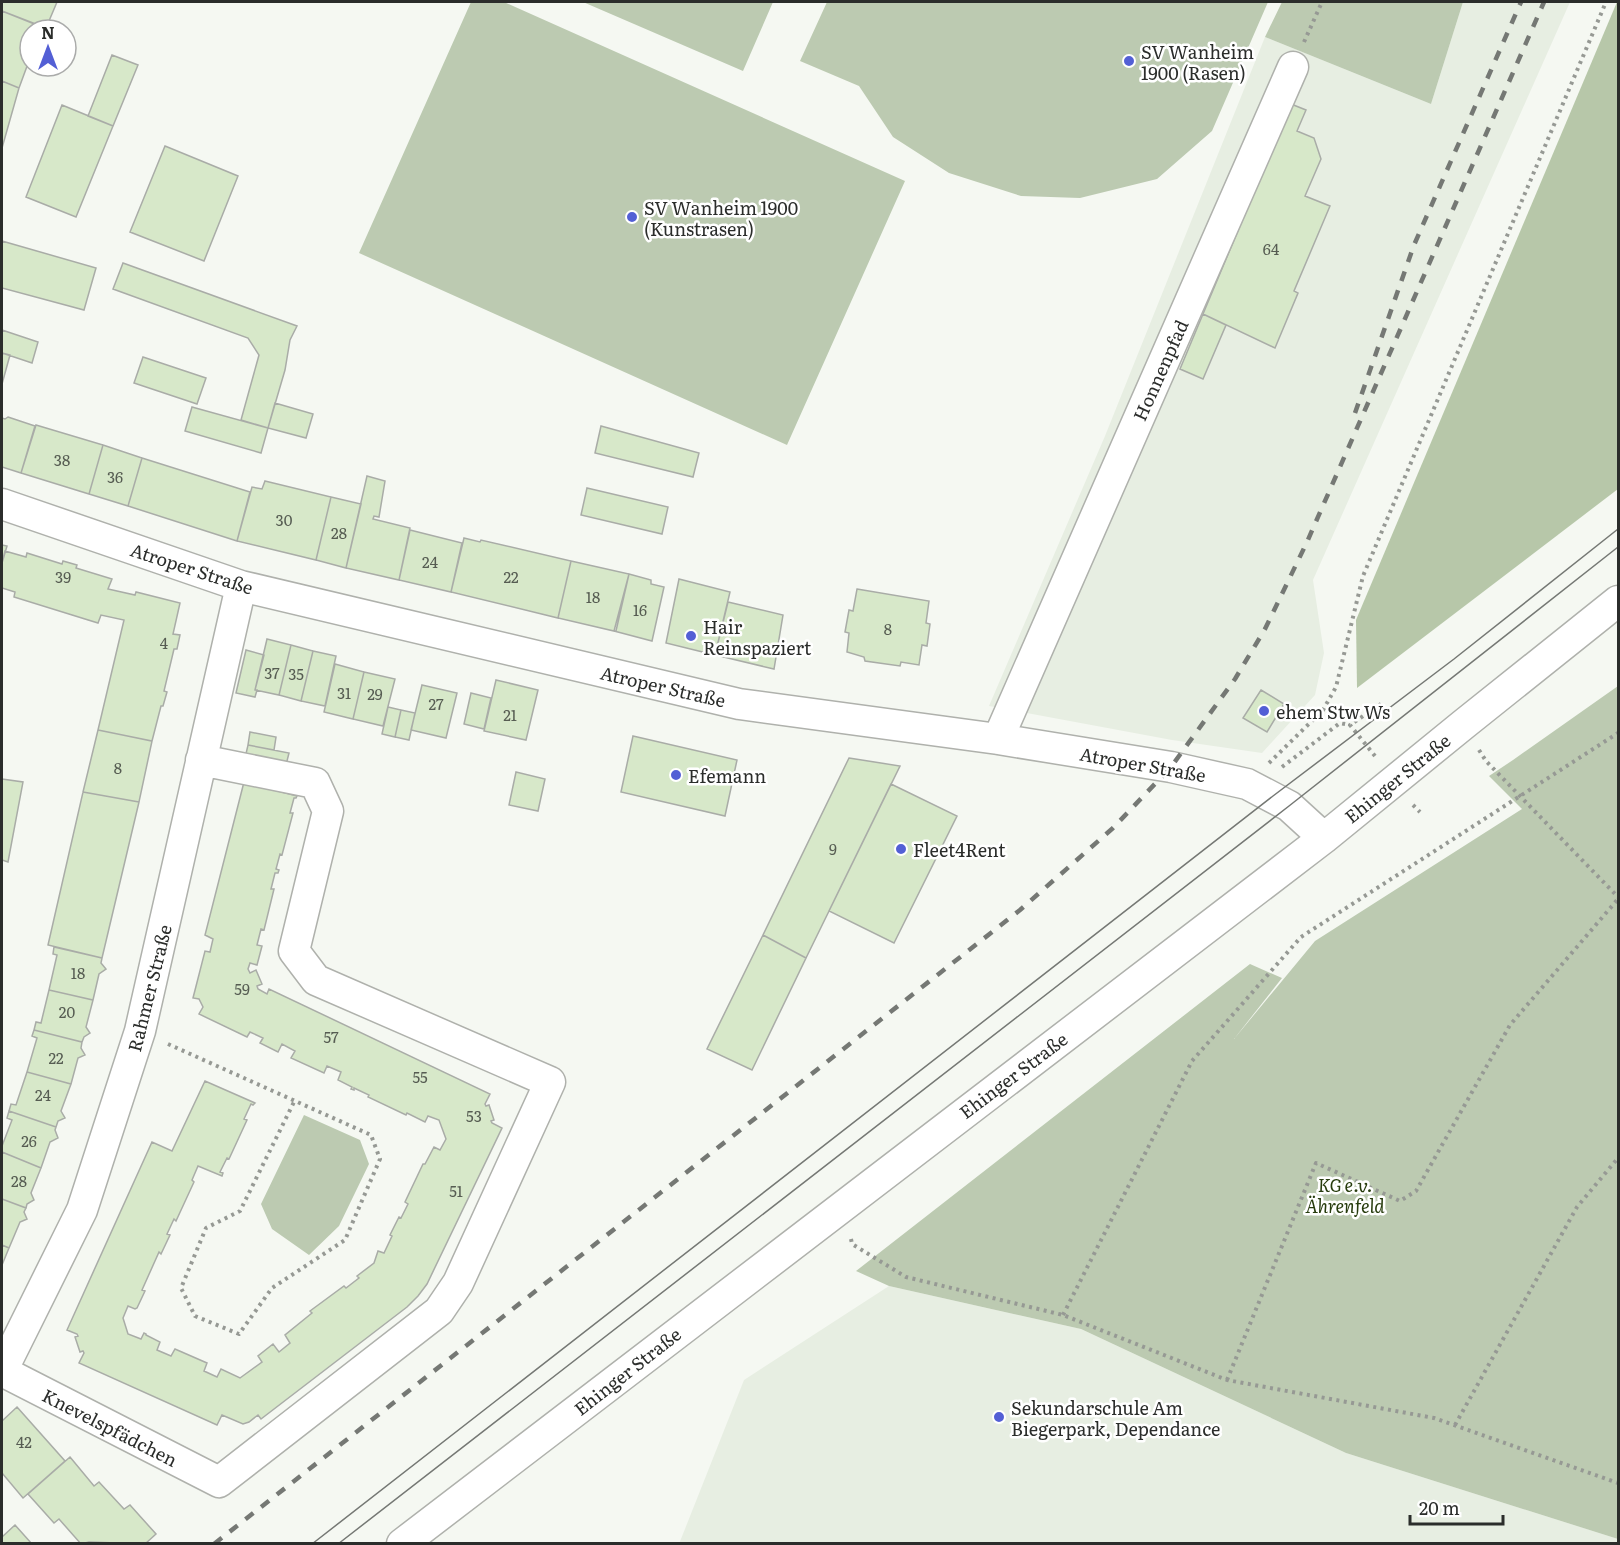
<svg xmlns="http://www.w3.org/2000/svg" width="1620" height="1545" font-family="Literata,serif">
<rect width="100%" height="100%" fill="#f5f8f2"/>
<!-- built -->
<path fill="#e7eee2" d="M1463 2H1570L1313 580 1324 653 1315 695 1262 753 1172 740 989 706 1105 436 1265 37 1431 104Z
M889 1286 1081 1329 1346 1453 1618 1539V1544H679L744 1380Z"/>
<!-- green -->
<path fill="#bccab1" d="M471 2H504L905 181 787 445 359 253Z
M583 2H773L743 71Z
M827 2H1268L1212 131 1157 179 1080 198 1021 196 949 173 893 137 859 86 800 61Z
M1282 2H1463L1431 104 1265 37Z
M1618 686V1539L1346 1453 1081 1329 889 1286 856 1271 1250 964 1282 978 1234 1039 1315 941 1522 809 1489 776 1513 760Z
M304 1115 360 1140 369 1164 339 1226 309 1255 272 1229 261 1204Z"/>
<!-- forest -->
<path fill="#b7c7a9" d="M1617 2 1618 489 1357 688 1356 620Z"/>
<!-- building -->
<path fill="#d7e8c9" stroke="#a9aca7" stroke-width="1.5" d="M2 2H57L46 28 2 11Z
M2 11 42 27 41 30H30V58L19 88 2 81Z
M112 55 138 65 113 126 88 116Z
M2 81 19 88 2 148Z
M1291 104 1306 110 1297 131 1314 138 1321 159 1305 196 1330 206 1294 291 1298 293 1275 348 1203 314Z
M62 105 113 126 76 217 26 197Z
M165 146 238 176 204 261 130 232Z
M2 241 96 268 84 310 2 288Z
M123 263 297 326 290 340 285 370 268 428 241 420 259 355 248 338 113 289Z
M1203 314 1226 325 1203 379 1180 369Z
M2 330 38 342 32 363 2 353Z
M2 353 10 355 2 384Z
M143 357 206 378 197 404 134 383Z
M275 403 313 414 306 438 268 428Z
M192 407 268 428 261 453 185 431Z
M8 417 35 426 21 473 2 467V418L5 419Z
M36 425 103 445 89 494 21 473Z
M601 426 699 453 693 477 595 453Z
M103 445 142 458 128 506 89 494Z
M142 458 250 492 237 541 128 506Z
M367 476 385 481 379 517 374 516 373 519 410 528 399 580 346 568Z
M265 481 331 497 316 560 237 541 252 487 262 489Z
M587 488 668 507 662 534 581 515Z
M331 497 361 504 346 568 316 560Z
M410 530 462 543 451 592 399 580Z
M464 538 480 542 481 540 571 561 558 618 451 592Z
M2 545 7 546 2 563Z
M5 551 26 557 27 553 62 564 63 561 77 565 76 568 112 579 108 589 135 595 136 592 180 603 173 634 180 635 177 649H174L164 691 167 692 163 706H161L152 741 98 730 124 620 101 615 98 623 14 597 15 592 2 588V563Z
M571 561 629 574 614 631 558 618Z
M629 574 651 580V584L664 587 652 641 614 631H616Z
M679 579 730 592 715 655 666 643Z
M857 589 929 601 926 623 930 624 927 646 922 645 919 665 901 662 900 666 865 661 864 657 847 652 849 633 845 632 849 610 853 611Z
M728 602 783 615 774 669 715 655Z
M267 639 291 645 279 695 255 690Z
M291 645 313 651 301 701 279 695Z
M246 650 264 655 255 690H257L255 697 236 693Z
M313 651 336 656 325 706 301 701Z
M335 664 364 672 353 719 324 712Z
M364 672 395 679 383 726 353 719Z
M496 680 538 690 526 740 484 731Z
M422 685 457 693 446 738 411 730Z
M1261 690 1284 704 1267 732 1243 718Z
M471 693 491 698 484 729 464 724Z
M388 707 401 710 395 737 382 734Z
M401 710 415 713 409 740 395 737Z
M98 730 152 741 139 802 83 792Z
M250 732 276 737 274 750 248 745Z
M633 736 737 760 725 816 621 792Z
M248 745 289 753 286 765 245 758Z
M849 758 900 766 806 958 763 935Z
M516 772 545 779 538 811 509 805Z
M2 779 23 782 8 862 2 860Z
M244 782 297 796 296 798H294L290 813H293L282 855 280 854 276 869 279 870 278 873H275L271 889H274L264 930 261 929 257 945 262 946 257 965 250 963 248 969 250 973 256 970 262 984 257 986 258 989 267 994 269 989 490 1094 485 1104 486 1106 489 1105 494 1120 491 1121 492 1123 502 1128 427 1284 418 1296 407 1307 261 1419 258 1415 249 1422 243 1424 222 1415 217 1425 79 1363 84 1353 83 1351 80 1352 75 1337 78 1336 77 1334 67 1330 152 1142 172 1151 205 1081 255 1103 253 1105 251 1104 244 1119 247 1120 229 1159 227 1158 220 1172 223 1173 222 1176 198 1166 192 1180 194 1182 176 1221 174 1219 167 1234 170 1235 161 1254 159 1252 142 1290 145 1291 137 1308 135 1309 128 1306 123 1318 128 1334 141 1339 144 1333 146 1334V1335L160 1342 157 1350 171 1356 175 1349 207 1363 204 1371 217 1377 221 1369 240 1378 262 1362 258 1356 273 1344 279 1352 290 1343 285 1335 312 1313 310 1311 344 1286 346 1288 359 1278 357 1276 374 1263 378 1251 384 1253 392 1236 390 1235 399 1217 401 1218 408 1204 405 1202 423 1164H425L434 1147 440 1150 446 1139 439 1120 428 1116 425 1122 407 1113 406 1115 368 1097 369 1095 354 1088V1090L351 1089 352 1087 338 1080 341 1072 327 1066 324 1073 291 1058 295 1051 282 1044 278 1052 260 1043 263 1038 250 1032 247 1037 199 1014 203 1007 199 999 193 998 205 951 210 952 213 939 205 935Z
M891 784 957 816 894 943 829 911Z
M83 792 139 802 102 958 48 945Z
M763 935 806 958 752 1070 707 1049Z
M54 947 102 958 101 963 106 969 99 974 93 1000 49 990 57 955 53 954Z
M49 990 93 1000 86 1027 90 1033 84 1037 82 1042 34 1030 36 1022 41 1023Z
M34 1030 82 1042 81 1048 85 1055 78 1058 71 1084 27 1072 37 1038 32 1036Z
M27 1072 71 1084 61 1111 65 1118 58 1121 56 1127 9 1111 11 1104 16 1105Z
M9 1111 56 1127 55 1130 58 1138 50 1142 41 1168 2 1152V1146L12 1120 7 1118Z
M2 1152 41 1168 31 1193 34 1200 27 1204 26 1208 2 1199Z
M2 1199 26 1208 24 1212 27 1219 20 1222 9 1248 2 1245Z
M2 1245 9 1248 2 1265Z
M17 1407 65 1461 23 1498 2 1473V1421Z
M70 1457 94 1486 99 1482 124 1509 130 1505 156 1534 145 1544 89 1542 81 1544 59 1519 54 1523 28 1494Z
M15 1525 32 1544H2V1537Z"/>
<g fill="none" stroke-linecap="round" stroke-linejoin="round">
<!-- minor casing -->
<g stroke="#afb1ac" stroke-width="33">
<path id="minor" d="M2 504 241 586 739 704 998 739 1171 767 1247 784 1289 806 1324 838
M998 739 1293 67
M2 1371 219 1482 439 1311 458 1283 550 1082 316 980 294 951 328 811 315 783 201 760
M2 1371 82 1210 140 1031 241 586
M402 1544 1324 838 1464 724 1618 601"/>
</g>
<!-- path -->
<path stroke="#969994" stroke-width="4" stroke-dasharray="3 4.5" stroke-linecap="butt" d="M1304 42 1322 2
M1479 750 1486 761 1618 897
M1375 756 1350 725 1381 704
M1269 763 1323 710 1336 687 1363 576 1606 2
M1282 767 1340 723 1350 725
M1413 805 1420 812
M168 1044 371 1135 380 1159 345 1240 272 1288 239 1334 195 1316 181 1288 206 1228 240 1211 294 1102
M851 1239 852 1244 906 1277 1063 1315 1227 1380 1434 1418 1618 1483
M1063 1315 1192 1061 1301 937 1618 733
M1227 1380 1316 1163 1400 1201 1416 1191 1510 1025 1618 899
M1455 1425 1577 1207 1618 1158"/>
<!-- minor -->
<use href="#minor" stroke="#fff" stroke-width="30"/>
<!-- tram -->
<path stroke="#757874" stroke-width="1.5" d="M312 1544 1273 796 1454 659 1618 529
M338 1544 1289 806 1618 547"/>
<!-- rail -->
<path stroke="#757874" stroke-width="4.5" stroke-dasharray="10 10" stroke-linecap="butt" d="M1355 413 1414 245 1521 2
M214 1544 1020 910 1113 828 1171 767 1235 679 1265 629 1307 542 1544 2"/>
</g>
<!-- markers -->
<g fill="#535fd5" stroke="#fff" stroke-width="2">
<circle cx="1129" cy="61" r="6"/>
<circle cx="632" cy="217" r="6"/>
<circle cx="691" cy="636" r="6"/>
<circle cx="1264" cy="711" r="6"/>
<circle cx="676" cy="775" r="6"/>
<circle cx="901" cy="849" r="6"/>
<circle cx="999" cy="1417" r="6"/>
</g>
<g text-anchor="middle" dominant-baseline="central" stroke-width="5" stroke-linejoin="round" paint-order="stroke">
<!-- number labels -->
<g font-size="15" fill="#565c52">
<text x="1271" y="248">64</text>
<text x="62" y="459">38</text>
<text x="115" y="476">36</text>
<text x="284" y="519">30</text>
<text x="339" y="532">28</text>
<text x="430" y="561">24</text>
<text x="63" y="576">39</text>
<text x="511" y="576">22</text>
<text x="593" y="596">18</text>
<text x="640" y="609">16</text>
<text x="888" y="628">8</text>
<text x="164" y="642">4</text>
<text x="272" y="672">37</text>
<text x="296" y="673">35</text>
<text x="344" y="692">31</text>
<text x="375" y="693">29</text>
<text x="436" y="703">27</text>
<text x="510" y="714">21</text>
<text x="118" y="767">8</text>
<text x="833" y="848">9</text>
<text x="78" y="972">18</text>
<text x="242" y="988">59</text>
<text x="67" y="1011">20</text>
<text x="331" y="1036">57</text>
<text x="56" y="1057">22</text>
<text x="420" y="1076">55</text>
<text x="43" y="1094">24</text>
<text x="474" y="1115">53</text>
<text x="29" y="1140">26</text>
<text x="19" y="1180">28</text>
<text x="456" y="1190">51</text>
<text x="24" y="1441">42</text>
</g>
<!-- poi labels -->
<g font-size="18" fill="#2b2d2b" stroke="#fff" text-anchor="start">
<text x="1141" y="51">SV Wanheim<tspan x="1141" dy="21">1900 (Rasen)</tspan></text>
<text x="644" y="207">SV Wanheim 1900<tspan x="644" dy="21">(Kunstrasen)</tspan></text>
<text x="703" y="626">Hair<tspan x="703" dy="21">Reinspaziert</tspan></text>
<text x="1276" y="711">ehem Stw Ws</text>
<text x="688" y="775">Efemann</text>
<text x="913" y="849">Fleet4Rent</text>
<text x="1011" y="1407">Sekundarschule Am<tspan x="1011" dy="21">Biegerpark, Dependance</tspan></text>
</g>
<!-- street labels -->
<g font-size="18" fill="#2b2d2b" stroke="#fff">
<text transform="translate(1160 370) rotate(-66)">Honnenpfad</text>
<text transform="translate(192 568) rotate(18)">Atroper Straße</text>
<text transform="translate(663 686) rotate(13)">Atroper Straße</text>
<text transform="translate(1143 764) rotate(10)">Atroper Straße</text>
<text transform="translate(1397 778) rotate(-39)">Ehinger Straße</text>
<text transform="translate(149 988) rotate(-76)">Rahmer Straße</text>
<text transform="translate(1013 1075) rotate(-37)">Ehinger Straße</text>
<text transform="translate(627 1371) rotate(-38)">Ehinger Straße</text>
<text transform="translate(110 1427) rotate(27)">Knevelspfädchen</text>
</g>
<!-- park labels -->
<g font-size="18" font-style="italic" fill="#273c0d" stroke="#fff">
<text x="1345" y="1184">KG e.v.<tspan x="1345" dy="21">Ährenfeld</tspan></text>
</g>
</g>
<!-- border -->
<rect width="1620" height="1545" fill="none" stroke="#2b2d2b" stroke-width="6"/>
<!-- north arrow -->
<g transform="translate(48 48)"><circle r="28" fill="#ffffff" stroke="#aaabaa" stroke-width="1.5"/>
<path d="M0-4.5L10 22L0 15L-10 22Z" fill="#535fd5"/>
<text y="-9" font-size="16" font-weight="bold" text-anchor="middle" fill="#2b2d2b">N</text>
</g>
<!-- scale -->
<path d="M1410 1515v9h93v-9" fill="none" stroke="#2b2d2b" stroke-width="3"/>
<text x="1419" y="1515" font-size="18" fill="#2b2d2b" stroke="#ffffff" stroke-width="4.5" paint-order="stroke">20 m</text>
</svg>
